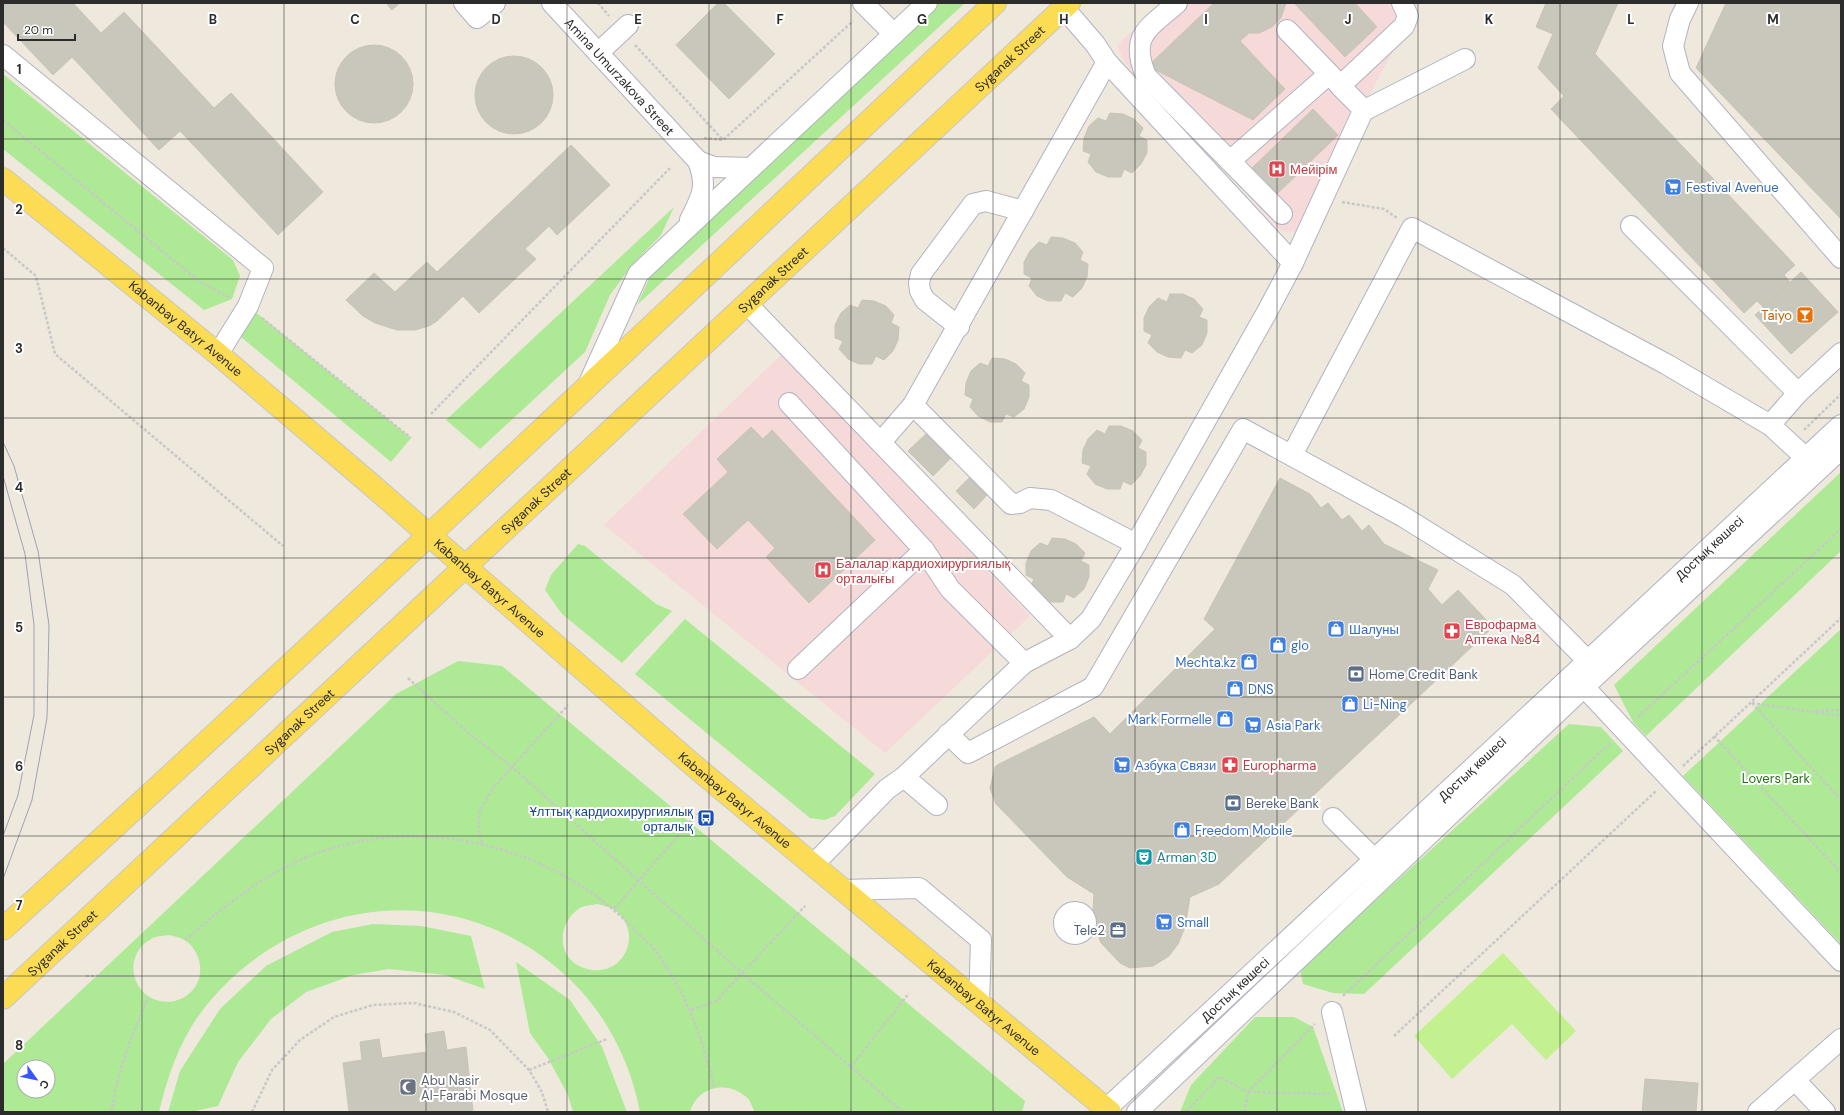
<svg xmlns="http://www.w3.org/2000/svg" width="1844" height="1115" font-family="'DM Sans',sans-serif">
<rect width="100%" height="100%" fill="#eee8dd"/>
<!-- medical -->
<path fill="#f6dada" d="M1163 3H1419L1295 232 1281 231 1124 62 1117 45Z
M783 353 1030 616 885 753 604 525Z"/>
<!-- green -->
<path fill="#aee995" fill-rule="evenodd" d="M938 3H965L637 305 654 268Z
M3 74 233 260 240 276 232 299 204 310 3 149Z
M674 207 661 235 632 265 610 295 585 352 480 449 446 420Z
M254 311 411 438 391 462 241 337Z
M1841 472V551L1646 736 1633 722 1614 685Z
M578 544 585 546 656 604 672 611 622 663 562 614 545 590 551 575Z
M685 619 875 774 835 816 825 820 810 818 635 674Z
M1841 629V944L1683 776Z
M458 661 502 666 1025 1101 1022 1112H755C752 1107 750 1099 745 1096 726 1080 697 1087 690 1112H640C629 1055 601 1004 556 967 444 874 285 899 199 1015 179 1043 167 1078 159 1112H3V1064L396 694ZM598 904C603 906 611 907 615 910 646 935 621 981 584 968 577 966 569 960 566 953 558 937 565 917 580 908 585 905 593 905 598 904ZM169 935C174 936 182 938 186 941 200 951 205 972 195 987 191 994 182 999 175 1001 136 1009 117 958 151 939 155 936 163 936 169 935ZM24 1067H48V1091H24Z
M1569 724 1601 727 1623 751 1364 994 1333 993 1303 984 1300 969Z
M373 924 421 926 471 936 485 989 445 975 389 969 353 975 306 992 271 1019 238 1062 218 1106 190 1112H168L180 1071 220 1009 266 966 332 932Z
M516 962 570 1000 602 1047 627 1112H573L568 1095 548 1058 530 1033Z
M1255 1017H1294L1313 1027 1343 1112H1180L1191 1085Z"/>
<!-- pitch -->
<path fill="#c4f190" d="M1503 953 1576 1031 1546 1060 1512 1024 1452 1079 1414 1036Z"/>
<!-- building -->
<path fill="#c9c6bb" stroke="#cac4b6" d="M3 3H73L101 33 124 12 214 108 231 93 323 192 278 235 180 131 159 150 72 57 53 75 3 22Z
M386 3H400L392 10Z
M718 3H724L775 54 729 99 676 45Z
M1214 3H1286L1281 18 1272 27 1259 33H1249L1240 41 1285 89 1253 120 1148 66Z
M1294 3H1355L1377 27 1345 57Z
M1546 3H1618L1595 54 1795 265 1784 275 1790 282 1764 308 1757 301 1744 313 1551 109 1564 96 1538 68 1553 34 1536 27Z
M1726 3H1841V219L1696 68Z
M335 84a39 39 0 1 1 78 0a39 39 0 1 1-78 0Z
M475 95a39 39 0 1 1 78 0a39 39 0 1 1-78 0Z
M1313 109 1338 135 1276 195 1251 169Z
M1110 113 1123 114 1134 119 1143 128 1139 136 1147 140V153L1141 164 1132 173 1124 169 1121 177H1108L1096 172 1088 162 1091 154 1083 151 1084 138 1089 126 1098 118 1106 121Z
M571 145 610 185 557 235 549 226 525 249 536 259 479 313 463 296 437 321 429 326 415 330H397L375 323 363 316 346 300 374 273 395 292 427 262 437 272Z
M1051 237 1063 238 1075 243 1083 252 1080 260 1088 264 1087 277 1082 288 1073 297 1065 293 1061 301H1048L1037 296 1029 286 1032 278 1024 274V262L1030 251 1039 242 1047 245Z
M1801 272 1838 312 1791 354 1755 315Z
M1170 294H1183L1194 299 1203 309 1199 317 1207 320V333L1202 345 1192 353 1185 350 1181 358 1168 357 1157 352 1148 343 1152 335 1144 331V318L1149 307 1158 298 1167 302Z
M862 300 874 301 886 306 894 315 891 323 899 327 898 340 893 351 884 360 876 356 872 364H859L848 359 839 349 843 341 835 338V325L841 313 850 305 858 308Z
M992 358 1005 359 1016 364 1025 373 1021 381 1029 385V397L1024 409 1014 417 1006 414 1002 422H990L978 416 970 407 973 399 965 395 966 383 971 371 980 363 988 366Z
M1109 426H1121L1133 431 1142 440 1138 448 1146 452V465L1140 476 1131 485 1123 481 1120 489H1107L1095 484 1087 474 1091 466 1082 463 1083 450 1088 439 1097 430 1105 434Z
M751 427 763 439 772 430 875 540 809 603 766 557 775 548 748 520 717 549 683 514 728 472 717 459Z
M929 431 953 456 933 476 908 451Z
M970 477 987 495 974 509 956 491Z
M1280 478 1310 494 1321 508 1328 503 1342 520 1349 515 1362 531 1369 525 1384 544 1438 570 1428 589 1442 605 1458 590 1493 627 1219 884 1190 897 1185 927 1178 944 1169 956 1153 966 1130 968 1120 963 1101 943 1095 927 1093 910 1094 894 1067 877 996 804 990 788 995 767 997 765 1094 717 1110 734 1215 629 1204 619Z
M1052 538 1065 539 1076 544 1085 553 1081 561 1089 565V577L1084 589 1074 598 1066 594 1063 602H1050L1038 596 1030 587 1034 579 1026 575V563L1031 551 1040 543 1048 546Z
M444 1031 447 1050 466 1047 473 1112H349L343 1063 362 1060 360 1042 379 1039 382 1058 427 1052 425 1034Z
M1645 1079 1698 1083 1696 1112H1642Z"/>
<g fill="none" stroke-linecap="round" stroke-linejoin="round">
<!-- minor casing -->
<g stroke="#b1b3c0" stroke-width="22">
<g id="minor">
<path d="M464 3 477 18 495 3"/>
<path id="s1" d="M552 3 698 161C708 187 702 196 690 220"/>
<path d="M863 3 894 34"/>
<path d="M1177 3C1148 29 1129 35 1146 76L1282 214"/>
<path d="M1688 3 1680 19 1673 46 1680 73 1841 258"/>
<path d="M1064 8 1095 44 1107 62 1293 263"/>
<path d="M1287 30 1338 83"/>
<path d="M598 53 628 25"/>
<path d="M3 55 263 268 248 306 218 354"/>
<path d="M1363 111 1465 59"/>
<path d="M698 161 714 167 751 168"/>
<path d="M1230 161 1329 74"/>
<path d="M1631 226 1798 393 1770 425"/>
<path d="M747 304 1070 639"/>
<path d="M959 327 925 300 920 291 919 283 921 274 973 204 986 201 1023 211"/>
<path d="M588 385 638 274 927 3"/>
<path d="M1798 393 1841 353"/>
<path d="M789 403 924 550 950 589 1024 663"/>
<path d="M913 405 1011 504 1020 503 1030 498 1051 500 1136 544"/>
<path d="M881 442 913 405 1107 62"/>
<path d="M1292 455 1412 228 1666 364 1770 425 1806 458"/>
<path d="M798 669 924 550"/>
<path d="M1584 687 1841 961"/>
<path d="M948 734 968 753 1093 687 1243 429 1402 516 1513 585 1587 660"/>
<path d="M904 777 937 805"/>
<path d="M1333 818 1374 859"/>
<path d="M813 865 887 789 904 777 1024 663 1070 639 1091 619 1136 544 1267 312 1293 263 1363 111 1362 108 1340 86 1404 26 1408 16 1402 3"/>
<path d="M843 890 919 888 981 940 979 1003"/>
<circle cx="1075" cy="923" r="11"/>
<path d="M1332 1012 1356 1112"/>
<path d="M1795 1080 1825 1112"/>
<path id="s2" d="M1103 1112 1841 425"/>
<path d="M1137 1112 1584 687 1841 449"/>
<path d="M1758 1112 1841 1039"/>
</g>
</g>
<!-- major casing -->
<g stroke="#c8c8c8" stroke-width="24">
<g id="major">
<path id="s3" d="M3 179 218 354 367 481 693 765 1110 1112"/>
<path d="M3 929C338 624 665 313 995 3"/>
<path id="s4" d="M3 998 1069 3"/>
</g>
</g>
<!-- path -->
<path stroke="#c8c8c8" stroke-width="2.5" stroke-dasharray="3 2" stroke-linecap="butt" d="M598 3 609 16
M635 45 723 140
M3 120 200 282 231 298
M704 138 723 140 853 21
M1342 202 1384 209 1397 218
M3 248 36 276 55 354 283 546
M262 318 411 438
M431 414 670 168
M1804 430 1841 394
M408 678 467 732 511 766 742 973 903 1112
M1752 703 1841 800
M1752 703 1841 716
M1816 711 1841 710
M1638 717 1841 529
M1714 736 1841 873
M1683 766 1841 618
M482 843 478 829 480 810 494 787 568 705
M614 909 697 814
M185 940C231 901 270 868 329 849 434 816 557 850 633 928 641 937 652 945 659 955 688 999 702 1036 714 1087
M86 976H135
M1343 996 1611 742
M691 1010 716 1001 805 906
M1394 1036 1656 791
M850 1068 909 993
M529 1070 607 1039
M112 1112C116 1072 133 1034 148 997
M252 1112 272 1070 300 1040 334 1017 373 1005 414 1003 454 1012 490 1030 529 1070 542 1092 548 1112
M1186 1112 1219 1077 1248 1092 1315 1024
M1245 1112 1248 1092 1331 1094"/>
<!-- minor -->
<use href="#minor" stroke="#fff" stroke-width="20"/>
<!-- major -->
<use href="#major" stroke="#fcdc54" stroke-width="22"/>
<!-- tram -->
<path stroke="#9fa1b7" stroke-width="1" d="M3 442 14 466 38 551 49 625 47 718 32 800 3 879
M3 476 25 554 34 625V715L18 795 3 836"/>
</g>
<!-- grid -->
<path fill="none" stroke="#2c2c2c" stroke-width="1" stroke-opacity="0.55" d="M142 3V1112M284 3V1112M426 3V1112M567 3V1112M709 3V1112M851 3V1112M993 3V1112M1135 3V1112M1277 3V1112M1418 3V1112M1560 3V1112M1702 3V1112M3 139H1841M3 279H1841M3 418H1841M3 558H1841M3 697H1841M3 836H1841M3 976H1841"/>
<!-- icons -->
<defs>
<g id="hospital-square" transform="scale(0.9)"><rect x="-9" y="-9" width="18" height="18" rx="4" fill="#e0444e" stroke="#fff"/><path d="M-5-5h3v3.5h4V-5h3V5h-3V1.5h-4V5h-3Z" fill="#fff"/></g>
<g id="supermarket-square" transform="scale(0.9)"><rect x="-9" y="-9" width="18" height="18" rx="4" fill="#3f7fe0" stroke="#fff"/><path d="M-6-5.5h2.5l.6 2H6L4.5 2H-2.5L-4.4-4H-6ZM-1.5 3.2a1.3 1.3 0 1 0 .1 0ZM3 3.2a1.3 1.3 0 1 0 .1 0Z" fill="#fff"/></g>
<g id="bar-square" transform="scale(0.9)"><rect x="-9" y="-9" width="18" height="18" rx="4" fill="#e8710a" stroke="#fff"/><path d="M-6-5H6L.8 .8V4.5H3.5V6h-7V4.5H-.8V.8Z" fill="#fff"/></g>
<g id="shop-square" transform="scale(0.9)"><rect x="-9" y="-9" width="18" height="18" rx="4" fill="#3f7fe0" stroke="#fff"/><path d="M-5-2.5h2.3a2.7 3.5 0 0 1 5.4 0H5L5.5 6h-11ZM-1.5-2.5h3a1.5 2.3 0 0 0-3 0Z" fill="#fff"/></g>
<g id="pharmacy-square" transform="scale(0.9)"><rect x="-9" y="-9" width="18" height="18" rx="4" fill="#e0444e" stroke="#fff"/><path d="M-2-6h4v4h4v4h-4v4h-4v-4h-4v-4h4Z" fill="#fff"/></g>
<g id="bank-square" transform="scale(0.9)"><rect x="-9" y="-9" width="18" height="18" rx="4" fill="#5c6f8a" stroke="#fff"/><path d="M-6-4H6V4H-6ZM0-2.3a2.3 2.3 0 1 0 0 4.6a2.3 2.3 0 1 0 0-4.6Z" fill="#fff"/></g>
<g id="bus-square" transform="scale(0.9)"><rect x="-9" y="-9" width="18" height="18" rx="4" fill="#1a4fb4" stroke="#fff"/><path d="M-5-6H5V4H4V6H2V4H-2V6H-4V4H-5ZM-3.5-4V0h7V-4ZM-3.5 1.2v1.5H-2V1.2ZM2 1.2v1.5H3.5V1.2Z" fill="#fff"/></g>
<g id="theatre-square" transform="scale(0.9)"><rect x="-9" y="-9" width="18" height="18" rx="4" fill="#0f9aa8" stroke="#fff"/><path d="M-5-5.5Q0-4 5-5.5V0Q5 5 0 6Q-5 5-5 0ZM-3.3-2.5H-1v1.5H-3.3ZM1-2.5H3.3v1.5H1ZM-2.8 1Q0 5.5 2.8 1Z" fill="#fff"/></g>
<g id="office-square" transform="scale(0.9)"><rect x="-9" y="-9" width="18" height="18" rx="4" fill="#5c6f8a" stroke="#fff"/><path d="M-6-3h4V-5.5h4V-3h4V5H-6ZM-1-4.5V-3h2v-1.5ZM-6 0V1H6V0Z" fill="#fff"/></g>
<g id="mosque-square" transform="scale(0.9)"><rect x="-9" y="-9" width="18" height="18" rx="4" fill="#6b7280" stroke="#fff"/><path d="M3.5-4.9A6 6 0 1 0 3.5 4.9A5 5 0 1 1 3.5-4.9Z" fill="#fff"/></g>
</defs>
<g fill-rule="evenodd">
<use href="#hospital-square" x="1277" y="169"/>
<use href="#supermarket-square" x="1673" y="187"/>
<use href="#bar-square" x="1805" y="315"/>
<use href="#hospital-square" x="823" y="570"/>
<use href="#shop-square" x="1336" y="629"/>
<use href="#pharmacy-square" x="1452" y="631"/>
<use href="#shop-square" x="1278" y="645"/>
<use href="#shop-square" x="1249" y="662"/>
<use href="#bank-square" x="1356" y="674"/>
<use href="#shop-square" x="1235" y="689"/>
<use href="#shop-square" x="1350" y="704"/>
<use href="#shop-square" x="1225" y="719"/>
<use href="#supermarket-square" x="1253" y="725"/>
<use href="#supermarket-square" x="1122" y="765"/>
<use href="#pharmacy-square" x="1230" y="765"/>
<use href="#bank-square" x="1233" y="803"/>
<use href="#bus-square" x="706" y="818"/>
<use href="#shop-square" x="1182" y="830"/>
<use href="#theatre-square" x="1144" y="857"/>
<use href="#supermarket-square" x="1164" y="922"/>
<use href="#office-square" x="1118" y="930"/>
<use href="#mosque-square" x="408" y="1087"/>
</g>
<g text-anchor="middle" dominant-baseline="central" stroke-width="4" stroke-linejoin="round" paint-order="stroke">
<!-- street labels -->
<g font-size="13" fill="#2c2c2c" stroke="#fff">
<text stroke="none"><textPath href="#s4" startOffset="1377">Syganak Street</textPath></text>
<text stroke="none"><textPath href="#s1" startOffset="100">Amina Umurzakova Street</textPath></text>
<text stroke="none"><textPath href="#s4" startOffset="1053">Syganak Street</textPath></text>
<text stroke="none"><textPath href="#s3" startOffset="236">Kabanbay Batyr Avenue</textPath></text>
<text stroke="none"><textPath href="#s4" startOffset="729">Syganak Street</textPath></text>
<text stroke="none"><textPath href="#s2" startOffset="828">Достық көшесі</textPath></text>
<text stroke="none"><textPath href="#s3" startOffset="636">Kabanbay Batyr Avenue</textPath></text>
<text stroke="none"><textPath href="#s4" startOffset="405">Syganak Street</textPath></text>
<text stroke="none"><textPath href="#s2" startOffset="504">Достық көшесі</textPath></text>
<text stroke="none"><textPath href="#s3" startOffset="960">Kabanbay Batyr Avenue</textPath></text>
<text stroke="none"><textPath href="#s4" startOffset="81">Syganak Street</textPath></text>
<text stroke="none"><textPath href="#s2" startOffset="180">Достық көшесі</textPath></text>
<text stroke="none"><textPath href="#s3" startOffset="1284">Kabanbay Batyr Avenue</textPath></text>
</g>
<!-- health labels -->
<g font-size="13" fill="#be3a42" stroke="#fff" text-anchor="start">
<text x="1290" y="169">Мейірім</text>
<text x="836" y="563">Балалар кардиохирургиялық<tspan x="836" dy="15">орталығы</tspan></text>
<text x="1465" y="624">Еврофарма<tspan x="1465" dy="15">Аптека №84</tspan></text>
<text x="1243" y="765">Europharma</text>
</g>
<!-- shop labels -->
<g font-size="13" fill="#366cbe" stroke="#fff" text-anchor="start">
<text x="1686" y="187">Festival Avenue</text>
<text x="1349" y="629">Шалуны</text>
<text x="1291" y="645">glo</text>
<text x="1236" y="662" text-anchor="end">Mechta.kz</text>
<text x="1248" y="689">DNS</text>
<text x="1363" y="704">Li-Ning</text>
<text x="1212" y="719" text-anchor="end">Mark Formelle</text>
<text x="1266" y="725">Asia Park</text>
<text x="1135" y="765">Азбука Связи</text>
<text x="1195" y="830">Freedom Mobile</text>
<text x="1177" y="922">Small</text>
</g>
<!-- food labels -->
<g font-size="13" fill="#c56008" stroke="#fff" text-anchor="end">
<text x="1792" y="315">Taiyo</text>
</g>
<!-- service labels -->
<g font-size="13" fill="#4e5e75" stroke="#fff" text-anchor="start">
<text x="1369" y="674">Home Credit Bank</text>
<text x="1246" y="803">Bereke Bank</text>
<text x="1105" y="930" text-anchor="end">Tele2</text>
</g>
<!-- park labels -->
<g font-size="13" fill="#237014" stroke="#fff">
<text x="1776" y="778">Lovers Park</text>
</g>
<!-- transit labels -->
<g font-size="13" fill="#164399" stroke="#fff" text-anchor="end">
<text x="693" y="811">Ұлттық кардиохирургиялық<tspan x="693" dy="15">орталық</tspan></text>
</g>
<!-- culture labels -->
<g font-size="13" fill="#0d838f" stroke="#fff" text-anchor="start">
<text x="1157" y="857">Arman 3D</text>
</g>
<!-- worship labels -->
<g font-size="13" fill="#5b616d" stroke="#fff" text-anchor="start">
<text x="421" y="1080">Abu Nasir<tspan x="421" dy="15">Al-Farabi Mosque</tspan></text>
</g>
</g>
<g font-size="13" text-anchor="middle" font-weight="bold" fill="#2c2c2c" stroke="#fff" stroke-width="4" stroke-linejoin="round" paint-order="stroke">
<text x="213" y="24">B</text>
<text x="355" y="24">C</text>
<text x="496" y="24">D</text>
<text x="638" y="24">E</text>
<text x="780" y="24">F</text>
<text x="922" y="24">G</text>
<text x="1064" y="24">H</text>
<text x="1206" y="24">I</text>
<text x="1348" y="24">J</text>
<text x="1489" y="24">K</text>
<text x="1631" y="24">L</text>
<text x="1773" y="24">M</text>
<text x="19" y="74">1</text>
<text x="19" y="214">2</text>
<text x="19" y="353">3</text>
<text x="19" y="492">4</text>
<text x="19" y="632">5</text>
<text x="19" y="771">6</text>
<text x="19" y="910">7</text>
<text x="19" y="1050">8</text>
</g>
<!-- border -->
<rect width="1844" height="1115" fill="none" stroke="#2c2c2c" stroke-width="8"/>
<!-- north arrow -->
<g transform="translate(36 1079) rotate(123)"><circle r="19" fill="#ffffff" stroke="#ababab"/>
<path d="M0-3L7 15L0 10L-7 15Z" fill="#3955ff"/>
<text y="-6" font-size="11" font-weight="bold" text-anchor="middle" fill="#2c2c2c">С</text>
</g>
<!-- scale -->
<path d="M18 34v6h57v-6" fill="none" stroke="#2c2c2c" stroke-width="2"/>
<text x="24" y="34" font-size="12" fill="#2c2c2c" stroke="#ffffff" stroke-width="3" paint-order="stroke">20 m</text>
</svg>
